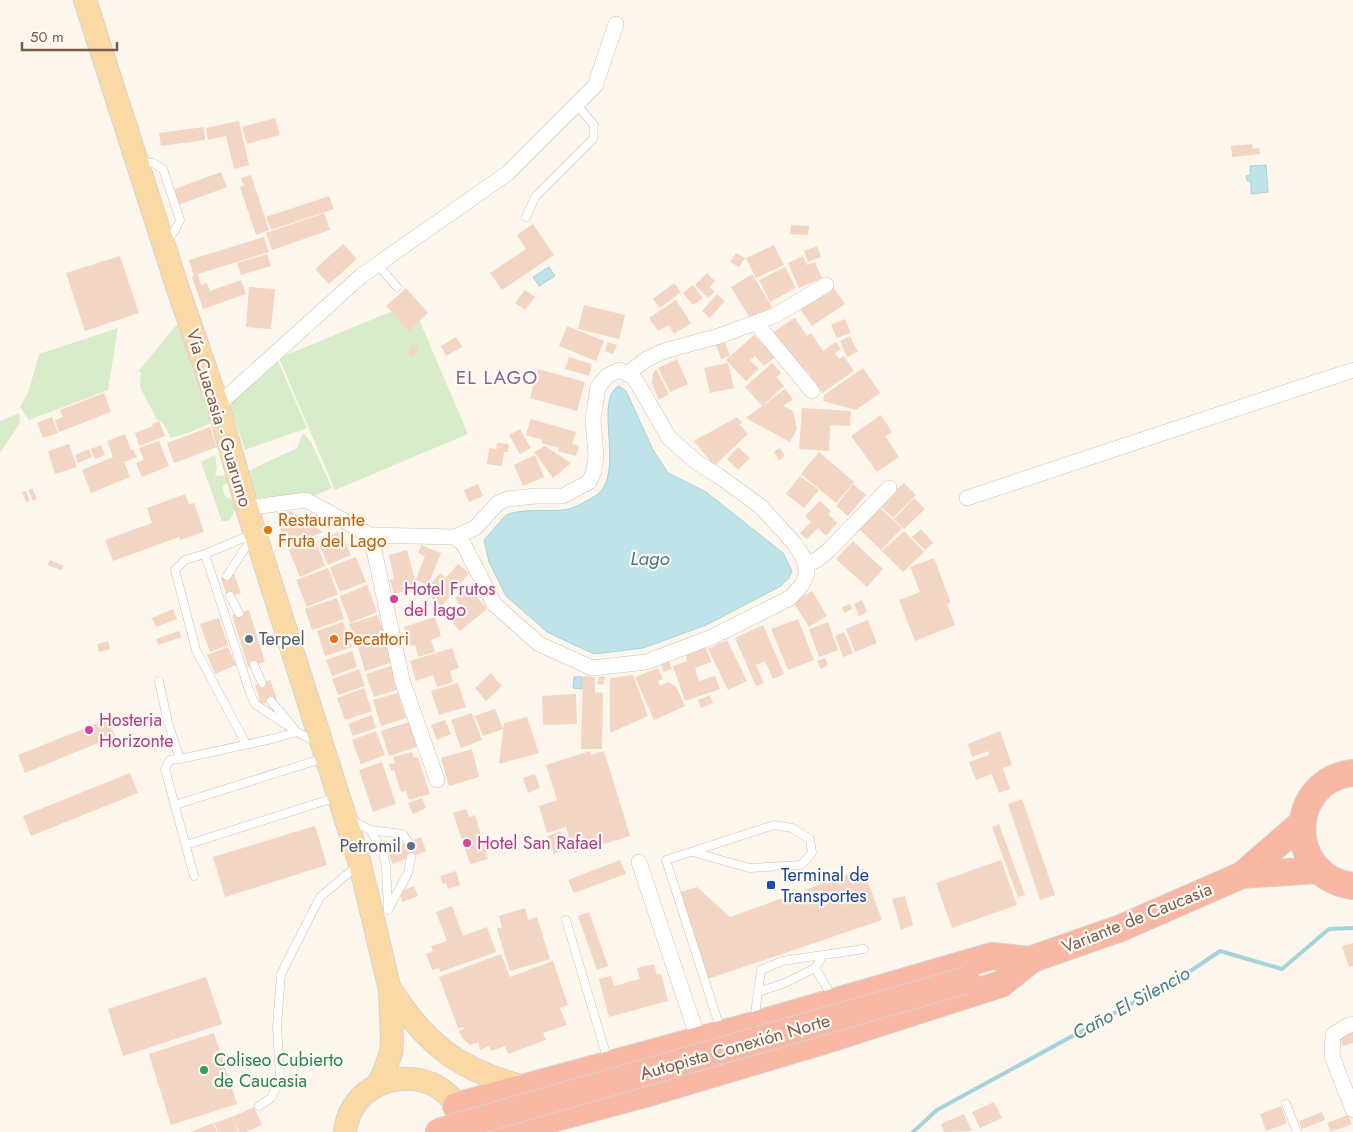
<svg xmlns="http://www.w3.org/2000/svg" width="1353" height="1132" font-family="Jost,sans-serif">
<rect width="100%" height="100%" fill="#fdf6ec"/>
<!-- green -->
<path fill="#d8ecc9" d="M412 303 468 434 335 490 279 358Z
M183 317 187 347 193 370 213 413 209 424 188 433 170 438C166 427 165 424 156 418L140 387 141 371 137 373Z
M118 328 108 390 29 420 20 407 29 390 39 354Z
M277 359 307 428 245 450 229 403Z
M19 413 20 423 0 453V421Z
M303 433 311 442 332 488 283 510 278 509 253 495 248 471 297 448Z
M215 455 217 468 215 476 228 475 231 481 222 486 225 496 233 500 236 508 229 521H222L201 462Z"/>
<!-- water -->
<path fill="#bfe3e8" stroke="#a5d3da" d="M1266 165 1268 192 1251 194V181H1247L1246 176 1250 175V166Z
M549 267 555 276 539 286 533 277Z
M619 386 626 391 653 450 668 473 706 492 783 553 792 571 789 578 781 586 706 625 643 648 594 654 547 632 506 596 489 562 484 540 506 515C524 508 545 512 563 510 574 509 589 500 598 494 625 472 593 398 619 386Z
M574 677H582V689L573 688Z"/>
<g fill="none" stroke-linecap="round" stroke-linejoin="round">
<!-- stream -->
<path stroke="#a5d3da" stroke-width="4" d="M913 1132 937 1110 1186 974 1220 951 1282 969 1329 929 1353 928"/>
</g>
<!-- building -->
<path fill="#f3d5c3" d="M275 118 280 135 247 144 242 127Z
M239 121 249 165 234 169 226 136 208 140 206 128Z
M204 127 205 140 161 146 159 133Z
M1252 144 1253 149 1259 148 1260 154 1232 157 1231 146Z
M221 172 227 187 178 205 172 190Z
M251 175 269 230 256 235 240 187 244 186 241 178Z
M329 196 334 209 271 230 266 217Z
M324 213 330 230 272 250 266 233Z
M533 224 554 255 502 290 490 273 526 249 517 235Z
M791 225 809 226 808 235 790 234Z
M264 237 269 252 198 274 201 285 207 283 210 291 241 280 246 294 203 309 192 277 194 276 189 260Z
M343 244 357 259 329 284 315 269Z
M774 245 784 265 756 278 746 258Z
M817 246 821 257 808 262 804 251Z
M736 253 745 258 739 267 730 262Z
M267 254 271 266 241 275 237 263Z
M120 256 139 313 85 331 66 273Z
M803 256 807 265 815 262 822 278 799 288 788 263Z
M785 267 796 288 770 302 759 280Z
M707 273 715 281 710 287 715 292 708 298 695 285Z
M752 274 772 307 751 320 731 287Z
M674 283 681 292 660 308 653 299Z
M693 285 703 298 693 305 683 293Z
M249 287 275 289 271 329 246 327Z
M833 287 845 304 812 326 800 309Z
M406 288 428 313 409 331 386 306Z
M525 290 535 297 525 310 515 303Z
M717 294 725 301 710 318 702 311Z
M676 300 691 323 674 334 669 325 658 331 649 318Z
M584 305 625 315 619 339 578 329Z
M795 318 807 336 811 333 823 351 836 342 841 349 835 353 839 359 844 356 854 371 822 393 807 371 801 375 773 332Z
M845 319 851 333 837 338 831 325Z
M567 326 604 341 596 361 559 346Z
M754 335 775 357 764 366 755 356 750 360 759 369 746 381 726 360Z
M850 336 858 352 847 357 840 341Z
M456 337 462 347 446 356 441 346Z
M608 342 617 345 613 354 605 351Z
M725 342 730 356 721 359 716 345Z
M413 344 419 348 413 358 407 354Z
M569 357 592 364 589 376 565 369Z
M677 359 688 384 670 392 658 368Z
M728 363 734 388 710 393 704 368Z
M772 363 781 373 776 377 784 386 762 406 745 387Z
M863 368 880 393 856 410 823 401 824 395Z
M538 369 585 382 577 411 530 398Z
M656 369 669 394 659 400 652 384 653 374Z
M785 389 793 399 783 406 793 411 797 429 790 442 746 418Z
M104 393 111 412 59 432 55 420 63 417 60 410Z
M802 408 851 411 850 426 830 425 829 451 799 449Z
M881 415 892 432 885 436 899 457 877 472 851 436Z
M52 417 58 433 43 438 37 423Z
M737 417 742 423 739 424 748 434 714 466 694 441Z
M531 419 576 432 572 444 579 446 576 456 558 451 559 448 541 443 543 440 526 435Z
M159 421 165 436 139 446 135 433 153 426 152 424Z
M210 427 217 447 174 463 167 443Z
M520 429 531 448 520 454 509 435Z
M125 434 131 450 133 449 137 457 124 462 130 477 91 493 82 470 113 457 107 441Z
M159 441 169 466 142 477 136 463 144 460 139 448Z
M497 443 509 444 508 452H504L502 466 487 464 489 448 496 449Z
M69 444 77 467 55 474 48 451Z
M101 445 105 455 95 459 91 449Z
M545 446 571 463 553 478 534 452Z
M738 447 750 458 738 470 727 459Z
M780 448 785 456 779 460 774 452Z
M89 449 92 457 78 463 75 455Z
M819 452 854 482 836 503 801 474Z
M535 455 544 477 523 486 514 465Z
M800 476 819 490 804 508 786 494Z
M904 483 916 495 893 518 879 505Z
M478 484 483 496 469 502 464 490Z
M853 484 866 495 848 516 836 506Z
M32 488 37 499 33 501 28 490Z
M26 491 30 501 26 502 22 492Z
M185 494 189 504 194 503 204 532 180 540 179 537 113 561 105 540 152 523 147 508Z
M914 498 925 509 904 529 894 519Z
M820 501 831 511 828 514 837 523 826 536 818 528 807 539 800 533 811 522 805 516Z
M878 506 902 528 881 550 857 527Z
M290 511 323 532 286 547 277 516Z
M921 529 933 543 925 550 912 537Z
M341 531 351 555 328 565 318 541Z
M904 531 924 552 903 572 882 551Z
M314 537 325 566 300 577 288 548Z
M853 541 883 569 867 587 836 559Z
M421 545 441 553 428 585 416 580 425 556 418 553Z
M407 550 417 588 394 594 390 580 394 579 389 555Z
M356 557 366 582 340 592 330 567Z
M934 558 951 603 947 604 955 625 915 641 899 600 920 592 910 567Z
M50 560 64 566 61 570 47 565Z
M458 564 469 573 442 606 424 592 440 573 446 578Z
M328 568 338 594 307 607 296 580Z
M234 574 241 593 227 597 221 578Z
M367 585 377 612 350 623 340 596Z
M469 587 487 609 460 631 449 618 462 608 455 598Z
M812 591 827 616 809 627 793 602Z
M337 598 344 619 312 630 305 609Z
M862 600 867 612 859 616 854 604Z
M850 604 852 609 844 613 842 607Z
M173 609 177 619 156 627 152 618Z
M249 610 265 662 248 667 232 615Z
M378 615 385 637 356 646 349 624Z
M435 617 441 636 431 640 435 652 418 657 415 645 410 646 404 627Z
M219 618 228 645 210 652 200 624Z
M798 619 814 660 788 670 771 629Z
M868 620 877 643 855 652 846 629Z
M343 622 352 647 325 656 317 631Z
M828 622 838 650 819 657 809 629Z
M763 625 784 674 773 679 765 661 756 665 764 683 756 686 735 638Z
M179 631 182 637 158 645 156 639Z
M844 632 853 653 843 657 835 636Z
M386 639 393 662 365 671 358 647Z
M727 640 747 681 728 690 708 649Z
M108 641 110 649 99 652 97 644Z
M228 647 236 665 215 674 207 655Z
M452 648 459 668 450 671 453 682 437 687 433 675 416 681 410 661Z
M706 648 711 662 695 668 699 681 715 676 720 689 685 701 673 666 687 661 686 655Z
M352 651 357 667 332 676 326 660Z
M825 658 828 665 821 669 817 661Z
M668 659 672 669 664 672 660 662Z
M391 666 399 689 374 697 366 674Z
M658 668 663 679 658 681 660 686 669 682 677 688 685 706 654 720 635 677Z
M359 669 365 686 338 695 332 679Z
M491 673 502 686 486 701 475 688Z
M633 675 648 716 610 733V678Z
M583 676 595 677V692L603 693 602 749H581Z
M599 676 605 677 603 685 597 684Z
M270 680 277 699 261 704 255 685Z
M458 683 466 707 439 715 431 691Z
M364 688 372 711 345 720 337 698Z
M398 693 406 718 381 726 373 700Z
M576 694 577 724 543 725 542 696Z
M710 695 713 703 701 708 698 700Z
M495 709 503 729 483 736 475 716Z
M472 713 482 740 461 748 451 720Z
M372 715 376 728 353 736 348 724Z
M527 717 539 753 499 764 504 723Z
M108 719 115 736 25 773 18 755Z
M445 720 451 734 437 740 431 725Z
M409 722 417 747 389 756 381 731Z
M376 731 385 755 361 764 352 740Z
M1000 731 1012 765 1003 768 1010 789 999 793 992 774 976 780 969 762 989 755 988 751 972 757 968 744Z
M472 749 479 777 449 786 441 758Z
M590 751 591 755 604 751 630 836 574 853 566 827 547 833 539 806 557 800 546 765Z
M412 752 414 758 418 757 430 794 409 800 406 791 401 792 394 770 391 771 389 764 395 763 393 757Z
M382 762 396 804 373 812 359 770Z
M130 773 138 793 31 836 23 816Z
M535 774 540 788 528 793 523 778Z
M422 798 426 808 413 814 408 803Z
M1022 799 1055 895 1040 900 1008 804Z
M466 809 469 817 475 815 488 859 470 864 453 813Z
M999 824 1025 895 1018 897 992 827Z
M315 826 327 865 225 897 213 857Z
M561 831 568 849 554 854 548 836Z
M421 837 426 851 393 864 387 851Z
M620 860 626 874 574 893 568 880Z
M1001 860 1017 905 952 928 936 883Z
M863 869 882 920 708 979 680 892 697 887 730 917Z
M456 871 460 885 448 889 446 883 443 884 440 876Z
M414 886 418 896 402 902 399 892Z
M905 896 913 925 901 930 892 899Z
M452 906 463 936 487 927 496 952 440 972 439 968 432 970 426 954 433 951 431 946 447 941 436 912Z
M525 908 528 920 537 917 550 959 510 971 497 929 502 927 499 916Z
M589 912 608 966 597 970 578 916Z
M1353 943V966L1349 967 1342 946Z
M501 954 510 977 553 961 568 1005 560 1008 567 1025 543 1033 546 1040 508 1054 505 1046 491 1051 489 1046 480 1050 478 1042 470 1045 462 1038 459 1031 464 1029V1027L458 1028 439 977Z
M654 964 657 975 661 974 668 1001 609 1017 599 979 611 976 614 986 640 979 637 968Z
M206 977 222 1024 123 1056 108 1009Z
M1353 1030V1043L1343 1046 1339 1035Z
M214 1033 237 1104 171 1125 149 1054Z
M994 1102 1002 1118 980 1128 972 1112Z
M1281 1106 1287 1123 1266 1131 1260 1114Z
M254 1107 262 1125 246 1132H239L232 1117Z
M1322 1112 1325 1120 1302 1129 1299 1121Z
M964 1114 972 1131 944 1132 941 1124Z
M1348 1115 1352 1124 1331 1132 1327 1123Z
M232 1117 238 1132H218L214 1123Z
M213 1123 217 1132H190Z"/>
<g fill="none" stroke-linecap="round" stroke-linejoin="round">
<!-- lane casing -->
<g stroke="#d1beb0" stroke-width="9">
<path id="lane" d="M139 161 153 163 163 169 180 220 175 230 167 242
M526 217 535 197 593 139 594 125 577 105
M377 264 397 287
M205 554 250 693 255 704 297 732
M227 576 255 533 205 554 185 560 175 570 196 650 246 744
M230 596 239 613
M254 665 262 683
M159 681 168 723 180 759 272 739 297 732
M271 701 297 732 316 742
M180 759 170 760 165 769 194 876
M175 805 324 758
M352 820 370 830 403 834 408 842
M370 830 383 851 386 867 388 910
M186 845 337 797
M693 852 749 868 801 865 812 853 810 839 792 828 774 825 666 860 721 1031
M389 908 408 873 411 857
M566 920 608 1061
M815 968 833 998
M758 992 785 983 815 968 823 955
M754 1021 761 970 782 961 864 949
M1286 1104 1297 1132
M259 1106 271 1098 280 1078 277 1026 281 974 320 897 358 865"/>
</g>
<!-- street casing -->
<g stroke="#d1beb0" stroke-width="16">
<path id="street" d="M756 323 812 391
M627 374 647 359 664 351 719 336 776 315 826 285
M218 405 361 276 508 173 595 86 616 24
M967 498 1353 370
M247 508 306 500 370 535 455 537 475 528 498 503 507 499 536 496H563L589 482 594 471 596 456 593 419 598 387 607 376 619 370 632 376 638 384 669 438 699 464 719 476 760 506 794 543 803 557 807 572 802 585 790 598 712 637 646 662 592 668 539 644 494 604 464 545 455 537
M371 536 402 680 437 780
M805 566 818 559 829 550 889 488
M639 862 699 1041
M1353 1024 1345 1027 1333 1035 1332 1056 1353 1110"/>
</g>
<!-- primary casing -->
<g stroke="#dad1cd" stroke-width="24">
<path id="primary" d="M85 0 178 289 218 405 247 508 360 864 390 990 392 1041 391 1053 383 1075 377 1085
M391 990C427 1046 461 1071 525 1087
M345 1132C352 1067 448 1059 463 1122"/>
</g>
<!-- highway casing -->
<g stroke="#dad1cd" stroke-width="28">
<path id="highway" d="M1353 773C1286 780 1285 877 1353 886
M1242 875 1318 870
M1015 965 1121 928 1242 875 1302 823
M456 1106 754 1025 992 956 1031 960
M504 1132 645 1094 823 1041 1001 984 1031 960"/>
</g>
<!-- lane -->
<use href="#lane" stroke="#fff" stroke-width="8"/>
<!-- street -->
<use href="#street" stroke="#fff" stroke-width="15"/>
<!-- primary -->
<use href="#primary" stroke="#fbd9a5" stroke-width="22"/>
<!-- highway -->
<use href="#highway" stroke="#f7b7a3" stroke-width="26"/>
<!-- highway-bridge casing -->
<g stroke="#dad1cd" stroke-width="28" stroke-linecap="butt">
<path id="highway-bridge" d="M438 1132 967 980"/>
</g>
<!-- highway-bridge -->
<use href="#highway-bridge" stroke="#f7b7a3" stroke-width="26"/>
</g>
<!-- markers -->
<g fill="#e8710a" stroke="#fffaf3" stroke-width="2">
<circle cx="268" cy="530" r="5"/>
<circle cx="334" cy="639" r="5"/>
</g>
<g fill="#d1479c" stroke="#fffaf3" stroke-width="2">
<circle cx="394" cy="599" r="5"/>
<circle cx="89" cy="730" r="5"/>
<circle cx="467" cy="843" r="5"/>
</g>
<g fill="#5c6f8a" stroke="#fffaf3" stroke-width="2">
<circle cx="249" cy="639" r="5"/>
<circle cx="411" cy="846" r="5"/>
</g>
<rect fill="#1a4fb4" stroke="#fffaf3" stroke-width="2" x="766" y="880" width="10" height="10" rx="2.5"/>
<circle fill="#2e9e5b" stroke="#fffaf3" stroke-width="2" cx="204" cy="1070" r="5"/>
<g text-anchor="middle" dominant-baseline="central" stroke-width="4.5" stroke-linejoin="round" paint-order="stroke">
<!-- street labels -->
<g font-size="18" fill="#7a5c4d" stroke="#fffaf3">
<text transform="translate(219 418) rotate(73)">Vía Cuacasia - Guarumo</text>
<text transform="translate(1137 918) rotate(-22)">Variante de Caucasia</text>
<text transform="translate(735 1047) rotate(-16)">Autopista Conexión Norte</text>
</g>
<!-- food labels -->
<g font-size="18" fill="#c56008" stroke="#fffaf3" text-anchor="start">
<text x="278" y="520">Restaurante<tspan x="278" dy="21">Fruta del Lago</tspan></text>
<text x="344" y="639">Pecattori</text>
</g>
<!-- hotel labels -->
<g font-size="18" fill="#b23c85" stroke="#fffaf3" text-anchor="start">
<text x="404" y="589">Hotel Frutos<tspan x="404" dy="21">del lago</tspan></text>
<text x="99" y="720">Hosteria<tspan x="99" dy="21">Horizonte</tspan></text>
<text x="477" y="843">Hotel San Rafael</text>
</g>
<!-- service labels -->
<g font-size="18" fill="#4e5e75" stroke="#fffaf3" text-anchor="start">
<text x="259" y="639">Terpel</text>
<text x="401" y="846" text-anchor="end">Petromil</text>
</g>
<!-- transit labels -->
<g font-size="18" fill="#164399" stroke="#fffaf3" text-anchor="start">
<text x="781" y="875">Terminal de<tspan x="781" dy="21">Transportes</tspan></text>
</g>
<!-- leisure labels -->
<g font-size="18" fill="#27864d" stroke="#fffaf3" text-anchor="start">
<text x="214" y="1060">Coliseo Cubierto<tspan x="214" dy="21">de Caucasia</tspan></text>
</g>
<!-- neighbourhood labels -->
<g font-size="19" letter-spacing="1" fill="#846695" stroke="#fffaf3">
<text x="497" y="377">EL LAGO</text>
</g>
<!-- water labels -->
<g font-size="19" font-style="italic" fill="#437c86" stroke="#fffaf3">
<text x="650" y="558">Lago</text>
<text transform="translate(1131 1003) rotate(-29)">Caño El Silencio</text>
</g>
</g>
<!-- scale -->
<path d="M22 42v8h95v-8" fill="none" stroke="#7a5c4d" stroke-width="2.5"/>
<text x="30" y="42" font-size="15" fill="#7a5c4d" stroke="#fffaf3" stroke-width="4" paint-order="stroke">50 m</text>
</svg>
